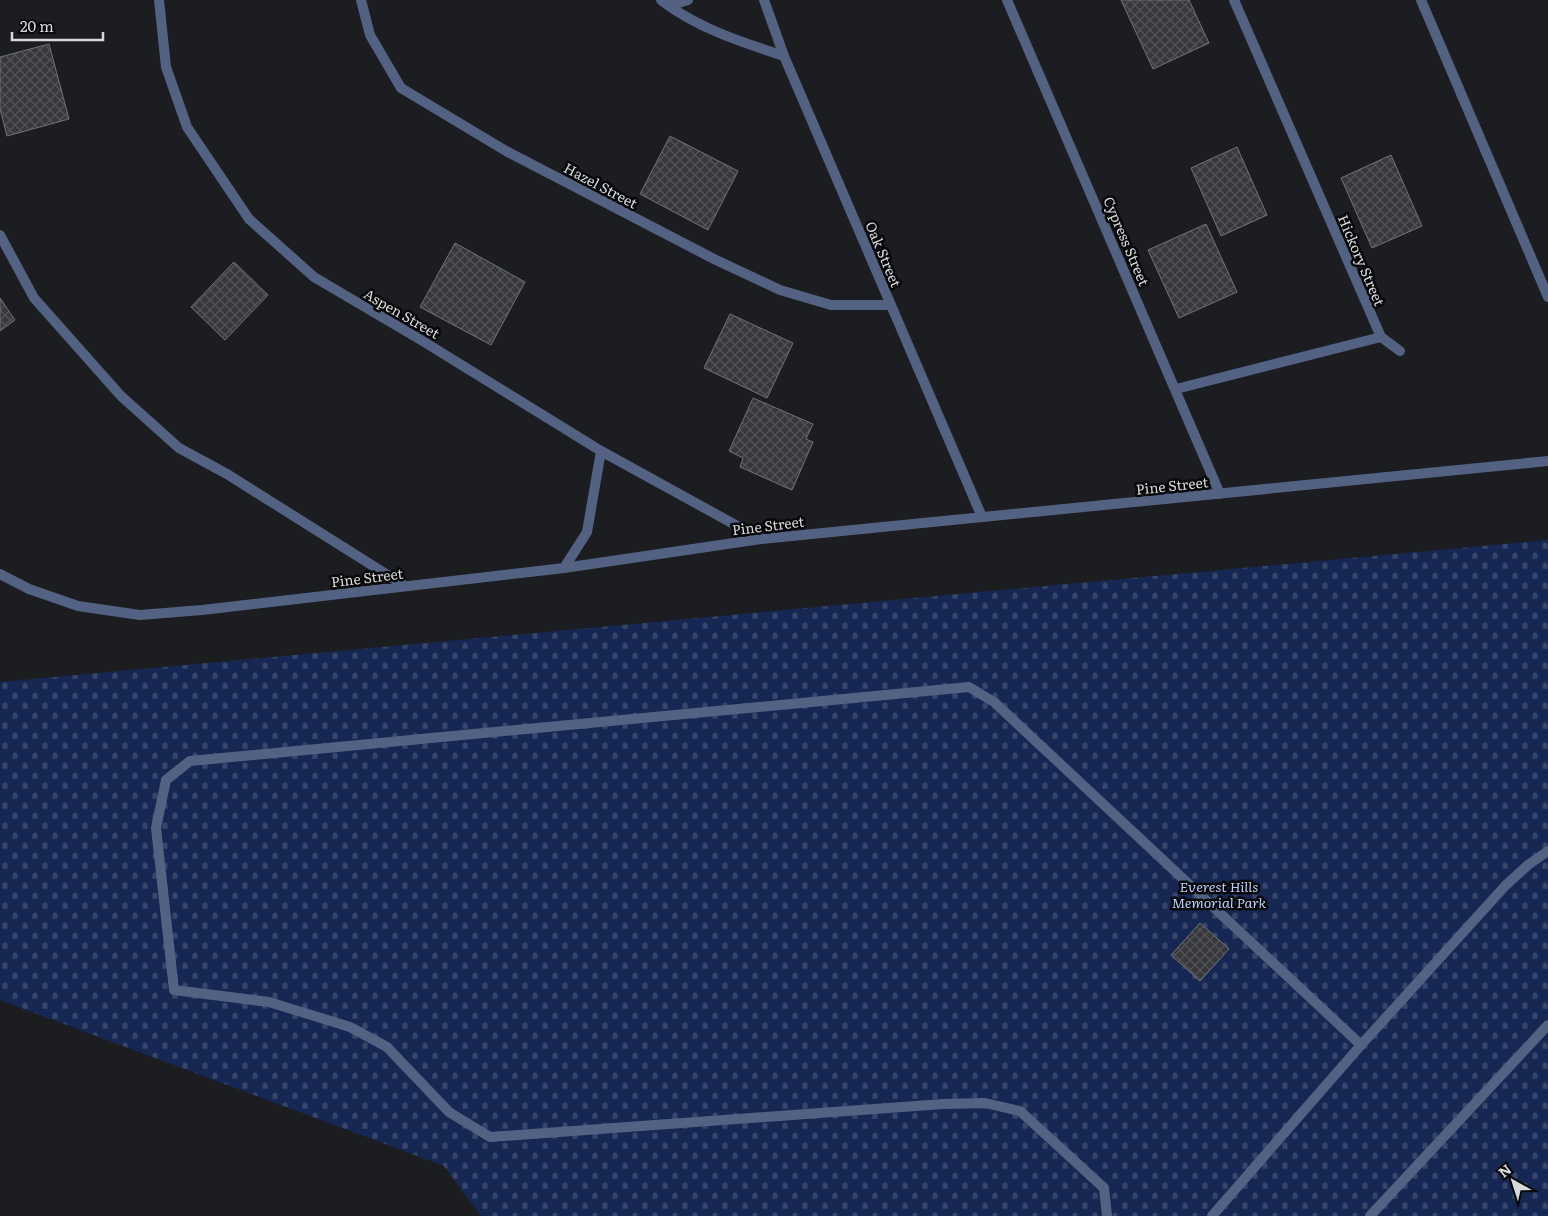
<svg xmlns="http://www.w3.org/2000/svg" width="1548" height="1216" font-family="Literata,serif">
<defs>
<pattern id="cemetery-stones" width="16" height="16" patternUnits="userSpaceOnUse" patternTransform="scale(1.25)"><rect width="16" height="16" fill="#172753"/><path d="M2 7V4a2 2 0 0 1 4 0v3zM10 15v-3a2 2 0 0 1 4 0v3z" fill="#38466b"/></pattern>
<pattern id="building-cross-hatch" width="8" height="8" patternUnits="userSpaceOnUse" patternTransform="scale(1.25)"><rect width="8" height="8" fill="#36383c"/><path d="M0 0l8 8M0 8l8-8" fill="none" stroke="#525458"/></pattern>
</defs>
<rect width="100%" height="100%" fill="#1c1d21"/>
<!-- cemetery -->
<path fill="url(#cemetery-stones)" d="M1548 540V1216H481L444 1166 0 1000V682Z"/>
<!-- building -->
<path fill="url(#building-cross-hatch)" stroke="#717378" d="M1121 0H1189L1209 43 1153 69Z
M49 44 69 119 7 136 0 109V57Z
M670 136 738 171 708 230 640 194Z
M1237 147 1267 215 1221 236 1191 168Z
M1391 155 1422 226 1372 248 1341 178Z
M1206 224 1237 292 1179 318 1148 250Z
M455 243 525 282 491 345 420 307Z
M234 262 268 295 225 340 191 307Z
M0 298 15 320 0 331Z
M730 314 793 343 767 398 704 368Z
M753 398 813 424 806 439 813 442 792 490 740 467 743 458 729 451Z
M1200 923 1229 949 1200 981 1171 955Z"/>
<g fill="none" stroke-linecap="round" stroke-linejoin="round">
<!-- lane -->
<path stroke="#536283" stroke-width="10" d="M1107 1216 1104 1188 1020 1111 985 1103 943 1104 490 1137 449 1112 387 1047 350 1027 269 1002 174 990 156 828 166 780 190 761 969 687 994 702 1361 1045
M1212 1216 1361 1045 1505 886 1528 865 1548 851
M1370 1216 1548 1025"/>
<!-- street -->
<path stroke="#536283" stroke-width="10" d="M159 0 166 67 187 127 249 219 314 277 421 340 601 451 761 539
M361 0 370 35 401 88 506 151 714 259 780 290 831 305H891
M661 0C697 28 741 42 784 56
M764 0 784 56 982 517
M1007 0 1220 494
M1234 0 1381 337 1400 351
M1421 0 1548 297
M669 6 688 0
M0 235 34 298 121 396 179 448 227 474 405 586
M1176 389 1381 337
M564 568 587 532 601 451
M0 574 29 589 78 606 140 615 202 610 564 568 761 539 1548 461"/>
</g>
<g text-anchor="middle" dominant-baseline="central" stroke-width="5" stroke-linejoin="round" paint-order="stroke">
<!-- street labels -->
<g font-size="14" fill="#d8d9db" stroke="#070809">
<text transform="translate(601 185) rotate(28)">Hazel Street</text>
<text transform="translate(1127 241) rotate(67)">Cypress Street</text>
<text transform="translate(884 254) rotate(67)">Oak Street</text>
<text transform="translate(1362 260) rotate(67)">Hickory Street</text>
<text transform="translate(402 313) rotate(30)">Aspen Street</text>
<text transform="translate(1172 485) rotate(-6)">Pine Street</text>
<text transform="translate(768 525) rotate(-7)">Pine Street</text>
<text transform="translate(367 577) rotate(-7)">Pine Street</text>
</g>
<!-- park labels -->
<g font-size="14" font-style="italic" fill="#bbcef8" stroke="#070809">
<text x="1219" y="886">Everest Hills<tspan x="1219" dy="16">Memorial Park</tspan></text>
</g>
</g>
<!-- north arrow -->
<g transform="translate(1513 1181) rotate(321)" stroke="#070809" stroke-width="4" paint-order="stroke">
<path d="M0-4L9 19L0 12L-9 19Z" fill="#d8d9db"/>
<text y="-8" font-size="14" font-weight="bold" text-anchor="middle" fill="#d8d9db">N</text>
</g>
<!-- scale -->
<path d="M12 32v8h91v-8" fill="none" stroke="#d8d9db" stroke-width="2.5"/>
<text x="20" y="32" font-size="15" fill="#d8d9db" stroke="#070809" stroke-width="4" paint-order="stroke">20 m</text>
</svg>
